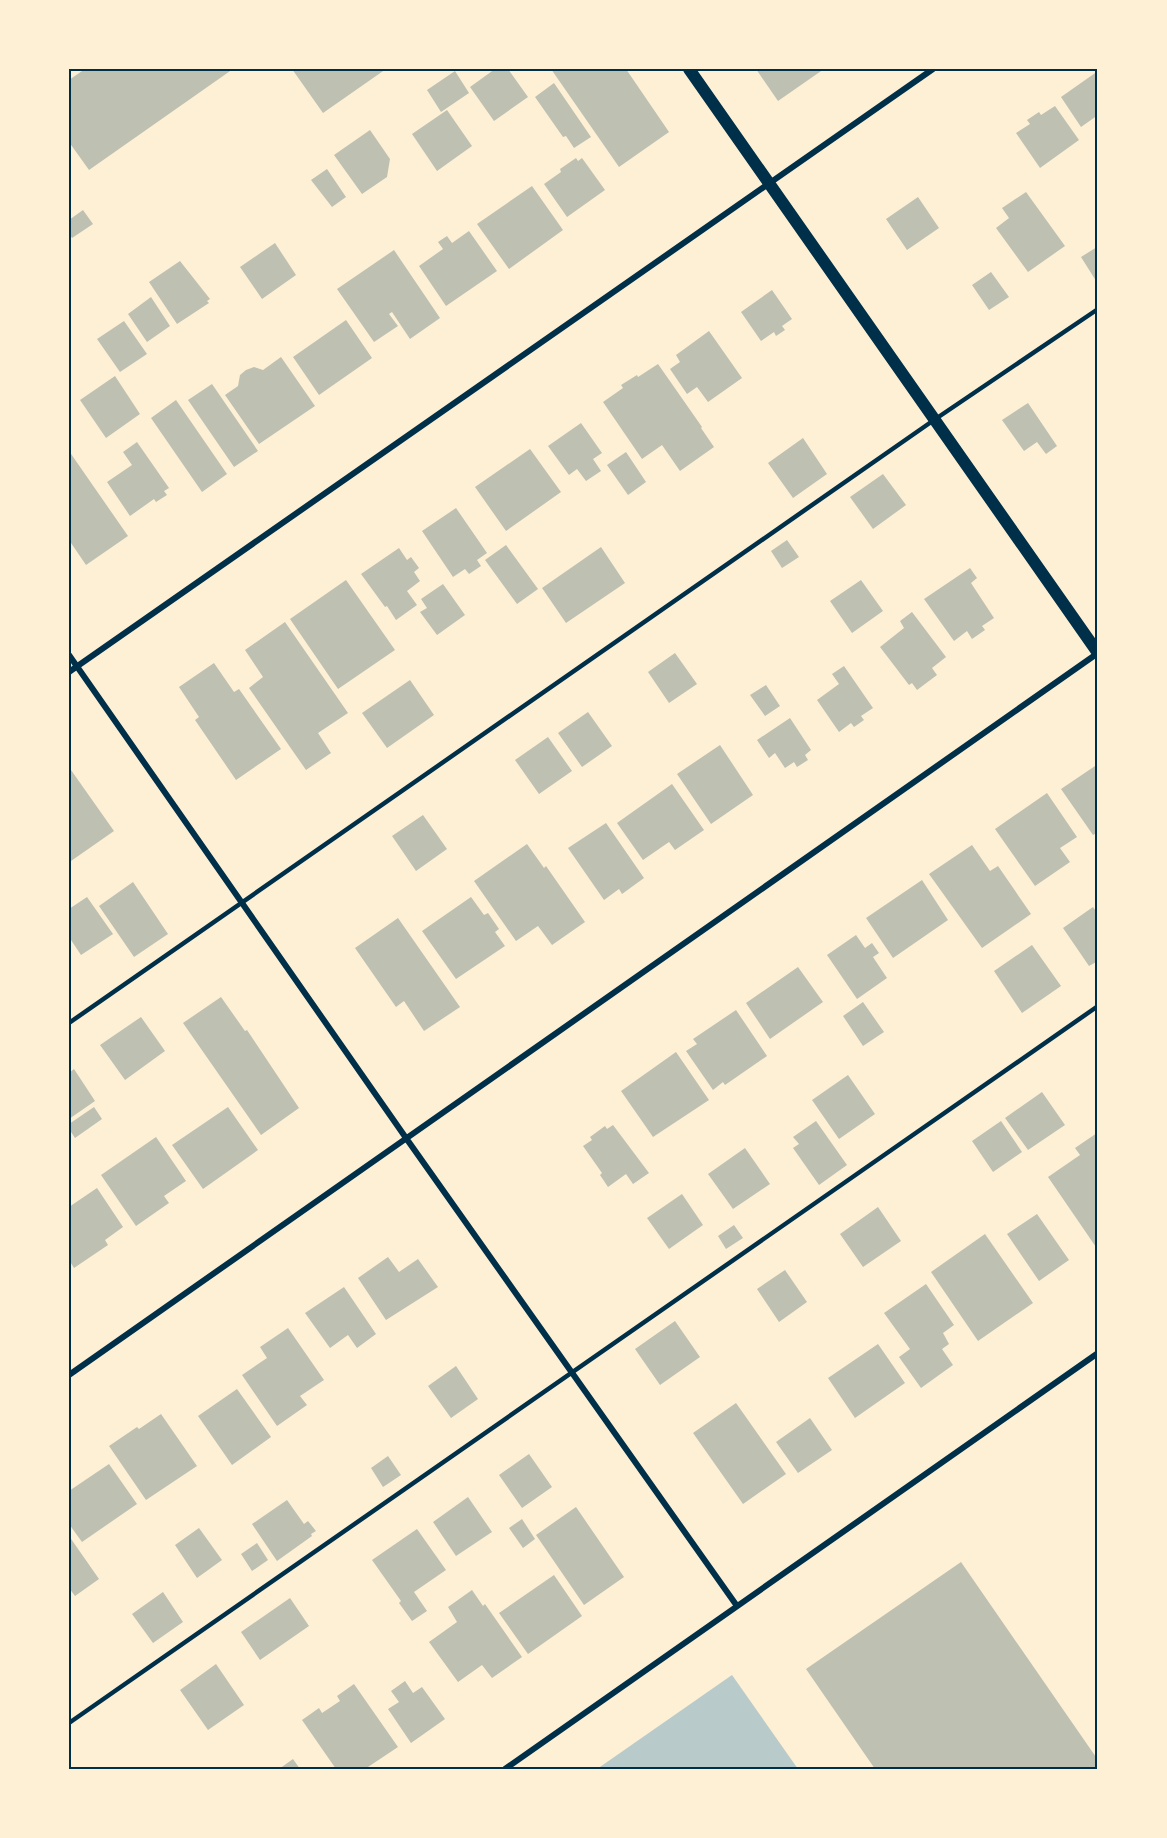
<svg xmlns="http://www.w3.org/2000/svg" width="1167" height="1838" font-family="'Source Sans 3',sans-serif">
<rect width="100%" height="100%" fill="#fdf0d5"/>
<!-- green -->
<path fill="#b9caca" d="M732 1675 798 1769H597Z"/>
<!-- building -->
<path fill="#bec0b2" d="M85 69H233L89 170 69 142V80Z
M292 69H386L323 113Z
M495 69H508L528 97 494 121 470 87Z
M551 69H626L669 132 619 167Z
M756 69H824L778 101Z
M455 71 469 93 441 112 427 90Z
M1098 71V115L1081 127 1061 97Z
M554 83 591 137 574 148 566 136 563 137 535 97Z
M1055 106 1079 140 1040 168 1016 133 1030 124 1027 120 1039 112 1041 115Z
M447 110 472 146 437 171 412 134Z
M370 130 390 159 387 177 362 194 334 155Z
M576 158 578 161 582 158 605 190 567 217 544 184 561 172 560 169Z
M327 169 346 197 332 207 311 180Z
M532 186 563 230 509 269 477 224Z
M1026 192 1065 246 1028 272 996 228 1009 218 1002 208Z
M918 197 939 228 907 250 886 219Z
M83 210 93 224 72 238 69 234V220Z
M469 231 497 271 446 306 419 266 443 249 438 242 447 236 452 243Z
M275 243 296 275 262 299 240 267Z
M1097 247 1098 248V284L1081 257Z
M394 250 440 318 410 339 392 312 389 314 398 326 374 342 337 289Z
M180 261 210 299 207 301 209 303 177 324 149 282Z
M991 272 1009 297 989 310 972 285Z
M772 290 792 319 782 326 785 330 776 336 774 332 761 341 741 312Z
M151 297 170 326 147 342 128 314Z
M346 320 372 358 319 395 293 357Z
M124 321 147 354 120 372 97 339Z
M709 331 742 378 708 402 697 387 687 394 670 369 680 362 676 355Z
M281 357 315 406 259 444 225 395 238 386 240 375 246 370 254 367 263 370Z
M658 364 702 427 701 428 714 447 680 471 662 445 642 459 603 402 623 388 621 385 637 375 638 377Z
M115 376 140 414 106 438 80 400Z
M212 384 258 451 234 467 188 400Z
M176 400 227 474 202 492 151 418Z
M1028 403 1057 446 1046 454 1037 442 1024 451 1002 420Z
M581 423 602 453 593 459 601 471 586 481 577 469 569 475 548 446Z
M803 438 827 474 793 498 768 463Z
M137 442 169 488 164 491 167 495 156 502 154 499 130 516 107 482 132 465 123 452Z
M530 449 561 492 506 531 475 487Z
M69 451 128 536 86 565 69 540Z
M626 452 646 482 628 495 607 465Z
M883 474 906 505 873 529 850 497Z
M456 508 487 553 477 560 481 566 469 574 465 569 453 577 422 531Z
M787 540 799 557 782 568 771 551Z
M506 545 538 589 517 604 485 560Z
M601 547 625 583 566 623 542 588Z
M399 548 407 560 411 557 419 568 414 572 420 581 407 591 417 605 396 620 387 606 385 607 361 574Z
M970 568 977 578 971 583 994 618 982 626 985 630 972 639 967 631 954 641 924 599Z
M346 580 395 650 338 689 290 619Z
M861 580 883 611 852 633 830 601Z
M443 584 465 615 437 635 420 612 427 608 421 599Z
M912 612 946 657 932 668 937 675 917 690 912 683 909 685 880 647 904 628 900 621Z
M285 622 348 713 318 733 331 753 306 770 249 688 263 677 245 650Z
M675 653 697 684 669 703 648 672Z
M214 663 234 692 239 689 281 749 236 780 195 720 199 717 179 687Z
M844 666 873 708 861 716 864 720 854 727 851 723 839 732 817 700 839 684 832 674Z
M410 680 434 715 387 748 362 713Z
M766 685 780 706 765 716 750 695Z
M588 712 612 746 582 767 558 733Z
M790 718 811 750 805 755 808 760 797 767 794 762 785 768 775 753 769 758 757 740Z
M548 737 572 771 539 794 515 760Z
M720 745 753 795 711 824 677 774Z
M1098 764V832L1093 835 1061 789Z
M71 770 114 831 71 861 69 858V772Z
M672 784 704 830 675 850 669 842 643 860 617 823Z
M1047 793 1077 837 1060 848 1070 862 1035 886 995 829Z
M423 815 447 849 416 871 392 836Z
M606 823 644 878 622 894 619 889 604 900 568 848Z
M527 844 544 868 546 866 585 922 552 945 538 926 516 941 474 881Z
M972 845 990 871 998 866 1031 914 982 948 929 874Z
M922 880 948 920 893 958 866 918Z
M133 882 168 934 134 957 99 906Z
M87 897 113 934 81 955 69 937V909Z
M471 897 484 915 488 913 499 929 495 932 505 946 456 979 422 931Z
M1093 907 1098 914V961L1089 966 1063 928Z
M398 918 460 1007 424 1031 404 1001 396 1007 355 948Z
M856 935 865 948 872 943 879 953 873 957 887 978 857 999 827 955Z
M1032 945 1061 986 1022 1013 994 971Z
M798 967 823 1002 770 1039 746 1003Z
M221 997 245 1031 247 1030 299 1108 261 1135 183 1023Z
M863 1002 884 1032 863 1046 843 1016Z
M736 1010 767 1056 725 1085 723 1082 713 1090 686 1051 697 1044 693 1039Z
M141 1017 165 1051 125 1080 100 1045Z
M676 1052 709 1100 653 1137 621 1091Z
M74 1069 95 1101 69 1119V1073Z
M848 1075 875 1114 839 1139 812 1100Z
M1042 1092 1065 1125 1028 1150 1005 1118Z
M94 1107 102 1119 75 1138 69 1129V1124Z
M228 1107 258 1150 203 1189 172 1145Z
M816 1121 847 1165 819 1185 793 1148 799 1144 793 1137Z
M1001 1121 1022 1152 993 1172 972 1141Z
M613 1125 649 1173 633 1184 626 1174 608 1187 600 1175 602 1173 583 1146 592 1140 590 1137 605 1126 607 1129Z
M1097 1133 1098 1135V1250L1048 1177 1080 1155 1075 1148Z
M156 1137 186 1181 164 1196 169 1203 136 1226 101 1175Z
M745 1148 770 1184 733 1209 708 1174Z
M97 1188 123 1227 105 1240 108 1245 74 1268 69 1260V1207Z
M682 1194 703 1225 669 1249 647 1218Z
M878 1207 901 1241 863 1267 840 1234Z
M1037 1214 1069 1260 1039 1281 1007 1234Z
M734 1225 743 1238 726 1249 718 1236Z
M985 1234 1033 1303 978 1341 931 1272Z
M388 1257 399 1272 418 1259 438 1287 386 1320 358 1278Z
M785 1270 807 1302 779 1322 757 1289Z
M926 1284 954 1325 943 1333 949 1344 942 1349 953 1365 921 1388 899 1357 910 1349 884 1313Z
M344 1287 376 1334 357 1348 348 1335 330 1348 305 1313Z
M675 1321 700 1357 660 1385 635 1349Z
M288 1328 324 1380 300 1396 307 1405 277 1426 242 1375 267 1358 260 1347Z
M878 1344 905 1383 855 1418 828 1378Z
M456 1366 478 1399 451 1418 428 1386Z
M237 1389 271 1437 232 1465 198 1416Z
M736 1403 786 1474 743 1504 693 1433Z
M161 1414 197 1466 146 1500 109 1446 137 1427 139 1429Z
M810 1418 832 1450 798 1473 776 1442Z
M529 1454 552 1487 522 1508 499 1475Z
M388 1456 401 1475 383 1487 371 1468Z
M109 1464 137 1504 82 1542 69 1524V1491Z
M468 1497 492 1532 456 1556 433 1522Z
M287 1500 304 1524 308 1521 316 1531 311 1534 312 1536 277 1561 252 1524Z
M576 1507 624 1577 584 1605 536 1535Z
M522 1519 535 1539 523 1548 509 1528Z
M199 1528 222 1560 197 1578 175 1545Z
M417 1529 446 1570 414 1592 427 1611 412 1621 399 1603 401 1601 372 1560Z
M69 1536 99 1579 75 1596 69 1588Z
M257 1543 268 1560 252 1571 241 1554Z
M961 1562 1098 1760V1769H875L806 1669Z
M554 1575 582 1616 528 1654 499 1613Z
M472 1590 483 1606 485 1604 522 1657 492 1678 482 1665 458 1682 429 1642 457 1622 448 1607Z
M163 1592 183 1622 153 1643 132 1614Z
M290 1598 309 1626 260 1660 241 1632Z
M216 1664 244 1705 208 1730 180 1690Z
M405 1681 413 1693 422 1687 445 1719 411 1743 388 1709 399 1702 391 1691Z
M354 1684 398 1747 365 1769H336L302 1720 319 1708 322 1713 340 1701 337 1696Z
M293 1759 300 1769H279Z"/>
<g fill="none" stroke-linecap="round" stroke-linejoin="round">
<!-- service -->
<path stroke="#003049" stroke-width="4.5" d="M69 1023 934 420 1098 309
M69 1723 1098 1006"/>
<!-- minor -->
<path stroke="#003049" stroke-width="6" d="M69 655 406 1138 737 1606
M69 672 933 69
M69 1375 1098 653
M505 1769 1098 1353"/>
<!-- secondary -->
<path stroke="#003049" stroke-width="12" d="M689 69 1098 653"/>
</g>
<!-- border -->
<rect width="1167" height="1838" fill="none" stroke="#fdf0d5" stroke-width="141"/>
<rect x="70" y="70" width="1026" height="1698" fill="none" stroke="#003049" stroke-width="2"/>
</svg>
